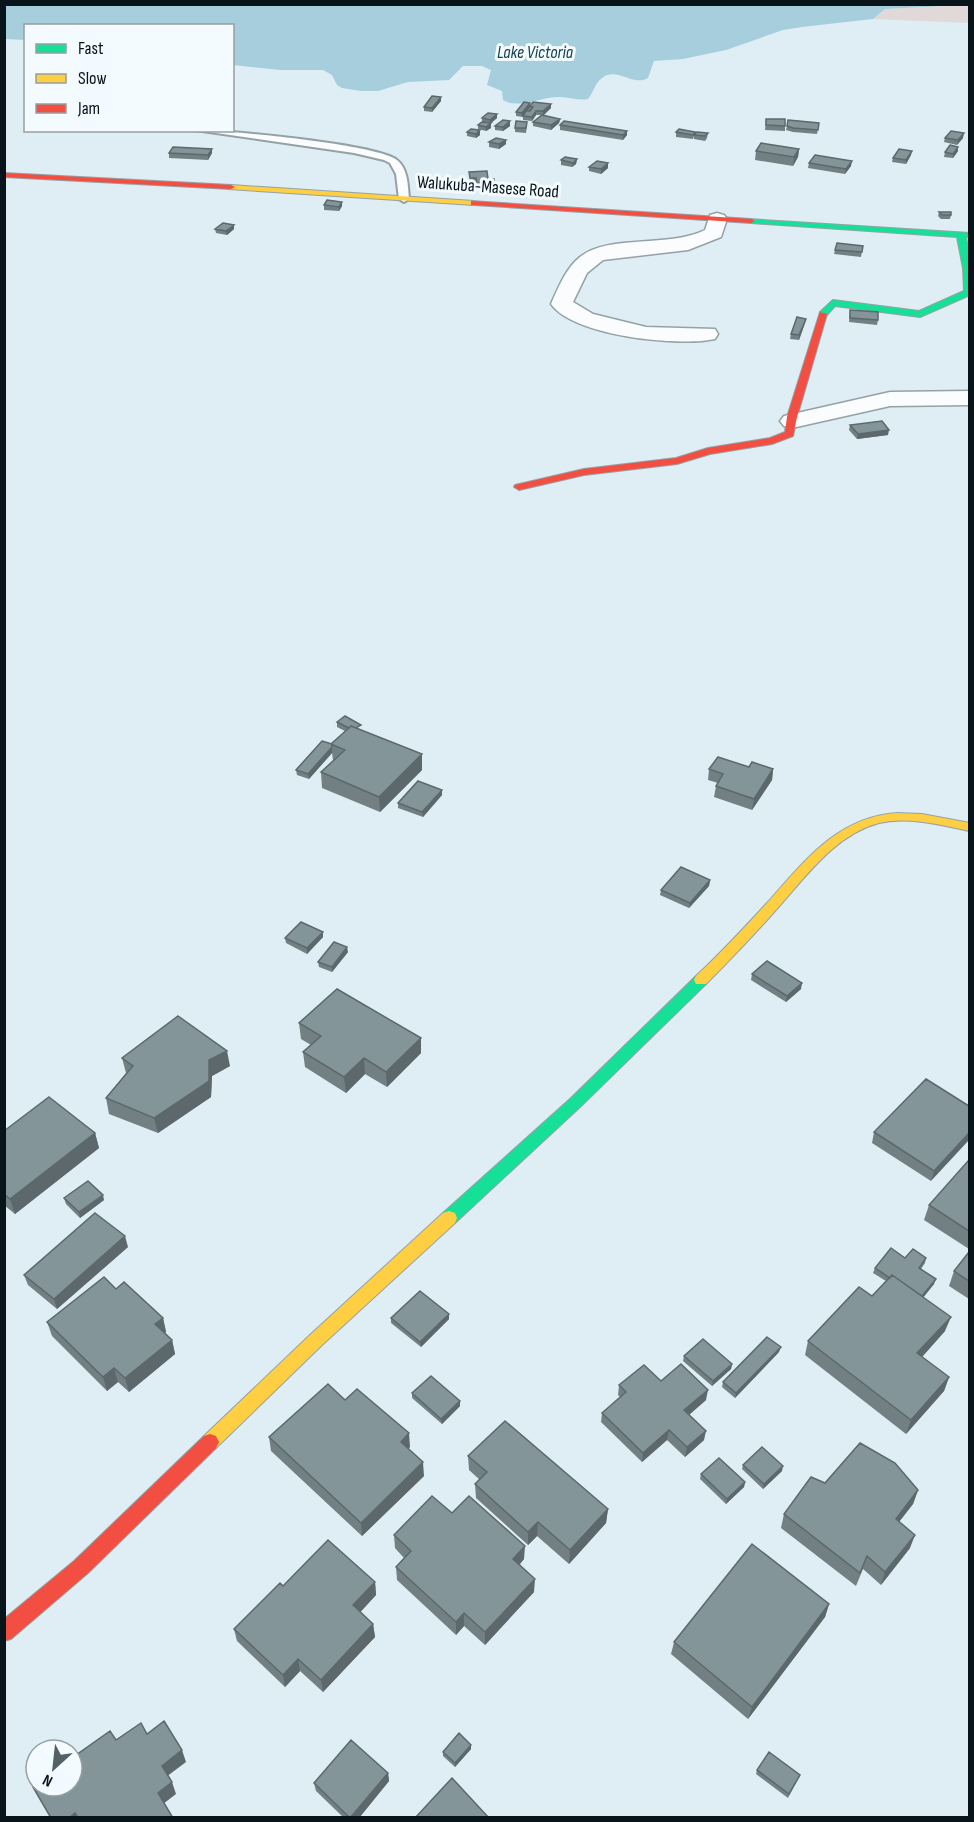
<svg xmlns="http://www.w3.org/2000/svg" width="974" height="1822" font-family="'Sofia Sans Condensed',sans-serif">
<rect width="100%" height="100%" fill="#deeef4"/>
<!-- green -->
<path fill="#e1d9d7" d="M969 5V23L873 19 885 9Z"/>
<!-- water -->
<path fill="#a6cedc" d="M4 5H963L885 9 873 19 802 27 783 30 726 50 683 59 654 61 648 78C633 87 617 66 602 78 595 83 593 93 588 99 578 101 570 97 560 97 542 96 520 110 503 100L502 91 487 85 491 70 482 66H463L449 80 408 82 378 91H361L342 88 337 85 332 75 323 70H280L233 65 232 26H26L25 40 5 39Z"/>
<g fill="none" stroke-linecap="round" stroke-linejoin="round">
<!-- lane casing -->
<g stroke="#94a2a6" stroke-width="4">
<path id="lane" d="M195 130C226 130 377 144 397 160 408 169 408 186 409 199L404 202 399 199 396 174 390 163 384 160 354 153Z"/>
</g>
<!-- street casing -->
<g stroke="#94a2a6" stroke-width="3">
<path id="street" d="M717 213 724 215 727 219 721 237 688 250 603 260 587 273 573 302 593 314 646 327 715 329 718 334 715 339C679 347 573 336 551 304 558 288 566 268 580 257 608 234 669 248 705 230L710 215Z
M970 391V405L890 406 792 428 784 426 780 421 784 416 890 392Z"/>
</g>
<!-- fast casing -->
<g stroke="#94a2a6" stroke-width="2">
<path id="fast" d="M748 219 970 233V237H966L970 259V295L920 317 835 306 826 316H820V312L833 300 919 311 964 291 963 268 957 237 751 223 747 221Z
M701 975 706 976 708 980 706 984 580 1107 455 1223 449 1225 443 1223 441 1218 443 1213 570 1099 696 976Z"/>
</g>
<!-- slow casing -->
<g stroke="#94a2a6" stroke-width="2">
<path id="slow" d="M231 185 474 201 478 203 474 205 228 189 227 187Z
M897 813 922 814 970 823V831C941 825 908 816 879 823 834 835 805 878 775 911 753 936 730 960 706 984H696L694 980 696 976C721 953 744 928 767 903 804 862 837 817 897 813Z
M449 1211 455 1213 457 1218 455 1223 322 1345 216 1448 210 1450 204 1448 201 1442 204 1436 310 1335 443 1213Z"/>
</g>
<!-- jam casing -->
<g stroke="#94a2a6" stroke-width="2">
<path id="jam" d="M4 173 231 185 235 187 231 189 4 177Z
M471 201 751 219 755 221 751 223 474 205H471Z
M820 312 827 314 797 417 793 436 772 444 710 454 677 464 584 475 519 490 514 487 515 485 584 469 676 458 708 448 770 438 785 432 787 417Z
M210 1434 216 1436 219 1442 216 1448 88 1573 11 1639 4 1641V1619L74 1561 204 1436Z"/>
</g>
<!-- lane -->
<use href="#lane" fill="#fafcfd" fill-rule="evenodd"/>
<!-- street -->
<use href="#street" fill="#fafcfd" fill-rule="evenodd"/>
<!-- fast -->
<use href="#fast" fill="#16e098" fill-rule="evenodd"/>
<!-- slow -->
<use href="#slow" fill="#ffcf43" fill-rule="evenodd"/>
<!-- jam -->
<use href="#jam" fill="#f24e42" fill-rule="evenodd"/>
</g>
<!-- wall -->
<path fill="#728084" d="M441 97V101L432 112 424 111V107Z
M551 104V108L543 115 560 119 559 123 551 130 533 126V122L541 115H536L532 121 523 120V117L516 116V112L530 106Z
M482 118H497L491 123V128L486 131 478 129V125L482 122Z
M766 119 785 126V131L765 130Z
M510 121V126L503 131 495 130V126Z
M819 123 817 134 793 132 786 130 787 126Z
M560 125 627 131V135L623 140 560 130Z
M527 126 526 133 515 132V128Z
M467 132 480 135 476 138 467 136Z
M676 132 695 134 708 133 707 138 705 141 694 139V136L693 139 676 137Z
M945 138H963L957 145 944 142Z
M506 140V144L499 149 489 147V142Z
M958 147V151L953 158 944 157 945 152Z
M212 149V153L208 160 169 158V153Z
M799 149 798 157 793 166 755 160 756 151Z
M911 155 906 164 892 162 893 158Z
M577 159 576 164 572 167 561 165V160Z
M809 163 851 166 845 174 808 168Z
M589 167 608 168 601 174 589 171Z
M469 172 488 179H494V187H477L476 183H470Z
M324 205 342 206 339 211 324 210Z
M939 212 951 215 950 219H941L938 216Z
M215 229H234L227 235 216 233Z
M837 243 863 246 861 257 834 254Z
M850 310 878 320 877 325 849 322Z
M805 323 799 340 790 339 791 334Z
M850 425 888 435 857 439 849 430Z
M337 722 361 730 422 754V770L380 812 322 788 321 772 334 760H333L332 753 309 779 297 775 296 770 332 744 345 731 337 727Z
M749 767 773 769 772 780 752 810 714 797 716 786 718 783 708 780 709 769Z
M442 790V795L423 817 398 808V803Z
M710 880 709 886 689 908 660 895 661 890Z
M323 937 307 954 286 943 285 938Z
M348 952 332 972 319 967 318 962Z
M752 974 801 989 786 1002 751 980Z
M299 1023 421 1038V1053L387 1087 365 1074 346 1093 305 1067 303 1052 311 1045 301 1039Z
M122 1058 230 1066 212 1076 211 1097 158 1133 109 1114 106 1098 126 1073Z
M969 1106 931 1181 872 1143 874 1132Z
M4 1131 95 1133 99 1148 15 1214 4 1205Z
M969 1162V1249L924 1220 929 1205Z
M64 1198 104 1200 80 1218 66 1204Z
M128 1247 57 1309 28 1285 24 1275Z
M969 1252V1299L949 1286 954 1271Z
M905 1258H926L925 1263 921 1269 934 1284 923 1297 945 1331 922 1357 949 1377 944 1391 906 1434 805 1355 808 1341 872 1296 886 1281 873 1273 875 1268Z
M116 1289 163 1318 166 1332 165 1333 172 1340 175 1354 129 1392 118 1382 107 1391 52 1336 47 1322Z
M449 1314V1319L421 1347 391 1323V1318Z
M779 1352 735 1398 722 1387 723 1382Z
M684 1356 732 1364 731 1369 712 1386 683 1361Z
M661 1381 706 1400 689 1415 704 1440 685 1457 667 1440 642 1462 601 1422 602 1413 620 1397 618 1395 619 1385Z
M412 1393 460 1401V1406L442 1424 412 1398Z
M345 1400 410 1447 408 1448 424 1476 362 1536 271 1451 269 1437Z
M468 1456 608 1509 606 1523 569 1564 537 1536 528 1545 476 1498 475 1484 480 1480 469 1470Z
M743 1465 782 1471 763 1489 742 1469Z
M701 1474 745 1482 744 1487 726 1504 700 1479Z
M825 1483 918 1490 913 1504 899 1522 910 1548 881 1585 863 1569 856 1586 781 1528 784 1514Z
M452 1513 524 1559 520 1564 534 1592 485 1645 464 1626 456 1635 397 1580 396 1567 404 1558 395 1548 394 1535Z
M375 1582 376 1595 360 1612 373 1624 375 1637 323 1692 300 1671 285 1687 237 1641 234 1629 283 1586Z
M829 1604 825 1617 748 1719 671 1654 674 1642Z
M471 1749 455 1767 443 1756V1752Z
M757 1770 800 1775 788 1798 756 1774Z
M388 1773 389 1781 359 1818H344L316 1791 314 1783Z"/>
<!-- shaded-wall -->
<path fill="#5c686c" d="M441 97V101L432 112V108Z
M530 103V107L522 117V113Z
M551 104V108L543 116V111Z
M536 111V115L532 121V117Z
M497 114V118L491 123V128L486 131V127L490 124V120Z
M560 119 559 123 551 130V125Z
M510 121V126L503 131V127Z
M480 130V135L476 138V134Z
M627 131V135L623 140V135Z
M964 133 963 138 957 145 958 140Z
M506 140V144L499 149V144Z
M958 147V151L953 158V154Z
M212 149V153L208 160V155Z
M799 149 798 157 793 166 794 157Z
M912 151 911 155 906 164V160Z
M577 159 576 164 572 167 573 163Z
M852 161 851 166 845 174 846 169Z
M608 163V168L601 174V169Z
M342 202V206L339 211V207Z
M234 225V229L227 235 226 231Z
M806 319 805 323 799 340V335Z
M889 430 888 435 857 439 858 434Z
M332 747V753L309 779 308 774Z
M422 754V770L380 812 379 797Z
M773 769 772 780 752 810 754 799Z
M442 790V795L423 817 422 812Z
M710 880 709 886 689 908 690 903Z
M323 932V937L307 954V948Z
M347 947 348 952 332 972V967Z
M802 983 801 989 786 1002 787 996Z
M421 1038V1053L387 1087 386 1072Z
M227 1051 230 1066 212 1076 211 1097 158 1133 154 1118 209 1060Z
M364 1058 365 1074 346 1093 344 1077Z
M95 1133 99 1148 15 1214 10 1199Z
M969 1133V1140L931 1181 934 1171Z
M103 1195 104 1200 80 1218 79 1212Z
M125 1236 128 1247 57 1309 54 1299Z
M936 1279 934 1284 919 1303 920 1298Z
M449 1314V1319L421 1347 420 1342Z
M951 1317 945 1331 913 1367 917 1353Z
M163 1318 166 1332 159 1338 155 1324Z
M172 1340 175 1354 129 1392 125 1378Z
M781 1347 779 1352 735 1398 736 1393Z
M732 1364 731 1369 712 1386 713 1381Z
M114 1368 118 1382 107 1391 103 1377Z
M949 1377 944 1391 906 1434 911 1420Z
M708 1390 706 1400 683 1420 684 1410Z
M460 1401V1406L442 1424 441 1419Z
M669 1430 667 1440 642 1462 643 1453Z
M706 1431 704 1440 685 1457 687 1447Z
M409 1433 410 1447 402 1455 401 1442Z
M423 1462 424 1476 362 1536 361 1523Z
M783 1466 782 1471 763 1489 764 1484Z
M745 1482 744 1487 726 1504 727 1499Z
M918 1490 913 1504 891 1532 896 1519Z
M608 1509 606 1523 569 1564 570 1550Z
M538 1522 537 1536 528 1545V1532Z
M915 1535 910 1548 881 1585 885 1572Z
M525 1546 524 1559 513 1572V1559Z
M535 1579 534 1592 485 1645V1632Z
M375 1582 376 1595 355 1618 353 1605Z
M829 1604 825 1617 748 1719 752 1707Z
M464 1613V1626L456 1635V1622Z
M373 1624 375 1637 323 1692 321 1680Z
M298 1659 300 1671 285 1687 283 1675Z
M471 1745V1749L455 1767V1763Z
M182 1750 186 1762 166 1777 162 1766Z
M388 1773 389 1781 359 1818H351Z
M172 1782 176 1794 163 1804 158 1793Z
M75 1813 77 1818H69Z"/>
<!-- building -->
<path fill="#84959a" stroke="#5c686c" stroke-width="1.5" d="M432 96 441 97 432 108 424 107Z
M524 102 530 103 522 113 516 112Z
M533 102 551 104 543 111H536L532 117 523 116 526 111H530L533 107 530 106Z
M488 113 497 114 490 120 482 118Z
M542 115 560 119 551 125 533 122Z
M766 119H785V126L766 125Z
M503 120 510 121 503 127 495 126Z
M788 120 819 123 818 130 793 128 787 126Z
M516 121 527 122 526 128H515Z
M564 121 627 131 623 135 560 125Z
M482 122 491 123 486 127 478 125Z
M471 129 480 130 476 134 467 132Z
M679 129 695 132 693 135 676 132Z
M951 131 964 133 958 140 945 138Z
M697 132 708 133 705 136 694 135Z
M496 138 506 140 499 144 489 142Z
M761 143 799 149 794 157 756 151Z
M950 145 958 147 953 154 945 152Z
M173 147 212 149 208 155 169 153Z
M899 149 912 151 906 160 893 158Z
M815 155 852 161 846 169 809 163Z
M565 157 577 159 573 163 561 160Z
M597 161 608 163 601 169 589 167Z
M487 171 488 179H494V183H477L476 178H470L469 172Z
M327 200 342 202 339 207 324 205Z
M939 212H951V215H942Z
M223 223 234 225 226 231 215 229Z
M837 243 863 246 862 252 835 250Z
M850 310 878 312V320L850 318Z
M797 317 806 319 799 335 791 334Z
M882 421 889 430 858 434 850 425Z
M345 716 361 725 356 728 351 726 349 728 337 722Z
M351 726 422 754 379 797 321 772 345 750 331 744Z
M322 741 332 744V747L308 774 296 770Z
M718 757 749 767 752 762 773 769 754 799 716 786 723 774 709 769Z
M418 781 442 790 422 812 398 803Z
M681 867 710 880 690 903 661 890Z
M301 922 323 932 307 948 285 938Z
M334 942 347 947 332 967 318 962Z
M767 961 802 983 787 996 752 974Z
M337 989 421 1038 386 1072 364 1058 344 1077 303 1052 321 1036 299 1023Z
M178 1016 227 1051 209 1060V1081L154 1118 106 1098 133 1066 122 1058Z
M926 1079 969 1106V1133L934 1171 874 1132Z
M49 1097 95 1133 10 1199 4 1194V1131Z
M968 1161 969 1162V1231L929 1205Z
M88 1181 103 1195 79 1212 64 1198Z
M95 1213 125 1236 54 1299 24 1275Z
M891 1248 905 1258 913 1249 926 1258 919 1268 936 1279 922 1296 892 1275 890 1278 875 1268Z
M969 1252V1281L954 1271Z
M892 1275 951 1317 917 1353 949 1377 911 1420 808 1341 859 1287 872 1296Z
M104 1277 116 1289 124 1282 163 1318 155 1324 172 1340 125 1378 114 1368 103 1377 47 1322Z
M420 1291 449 1314 420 1342 391 1318Z
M767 1337 781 1347 736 1393 723 1382Z
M703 1339 732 1364 713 1381 684 1356Z
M681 1364 708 1390 684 1410 706 1431 687 1447 669 1430 643 1453 602 1413 626 1392 619 1385 644 1365 661 1381Z
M431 1376 460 1401 441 1419 412 1393Z
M328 1384 345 1400 357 1389 409 1433 401 1442 423 1462 361 1523 269 1437Z
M505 1421 608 1509 570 1550 538 1522 528 1532 475 1484 487 1472 468 1456Z
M860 1443 895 1463 918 1490 896 1519 915 1535 885 1572 867 1556 860 1573 784 1514 811 1477 825 1483Z
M762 1447 783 1466 764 1484 743 1465Z
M719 1458 745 1482 727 1499 701 1474Z
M432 1496 452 1513 469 1496 525 1546 513 1559 535 1579 485 1632 464 1613 456 1622 396 1567 411 1551 394 1535Z
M328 1540 375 1582 353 1605 373 1624 321 1680 298 1659 283 1675 234 1629 280 1583 283 1586Z
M752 1544 829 1604 752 1707 674 1642Z
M164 1721 182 1750 162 1766 172 1782 158 1793 173 1818H78L75 1813 69 1818H51L33 1787 36 1784V1786H72V1758L110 1731 116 1740 141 1723 147 1734Z
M459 1733 471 1745 455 1763 443 1752Z
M351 1740 388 1773 350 1818 314 1783Z
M769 1752 800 1775 789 1794 757 1770Z
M452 1778 489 1818H415Z"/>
<g text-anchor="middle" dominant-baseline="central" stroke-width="6" stroke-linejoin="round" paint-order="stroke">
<!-- far-water labels -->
<g font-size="18" font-style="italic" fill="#15414e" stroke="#f4fbfe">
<text x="535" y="52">Lake Victoria</text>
</g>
<!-- far-street labels -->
<g font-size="18" fill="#081419" stroke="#f4fbfe">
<text transform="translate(488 187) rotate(4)">Walukuba-Masese Road</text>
</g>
</g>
<!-- border -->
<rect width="974" height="1822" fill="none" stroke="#081419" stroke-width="12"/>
<!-- legend -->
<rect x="24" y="24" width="210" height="108" fill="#f4fbfe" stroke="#969fa2" stroke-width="1.5"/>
<rect x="36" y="44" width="30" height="9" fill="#16e098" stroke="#969fa2" stroke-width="1.5"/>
<text x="78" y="54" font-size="18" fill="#081419">Fast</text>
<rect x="36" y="74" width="30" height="9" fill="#ffcf43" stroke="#969fa2" stroke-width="1.5"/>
<text x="78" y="84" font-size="18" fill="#081419">Slow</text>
<rect x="36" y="104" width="30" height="9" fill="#f24e42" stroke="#969fa2" stroke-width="1.5"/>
<text x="78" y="114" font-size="18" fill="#081419">Jam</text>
<!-- north arrow -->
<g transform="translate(54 1768) rotate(207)"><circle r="28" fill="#f4fbfe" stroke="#969fa2" stroke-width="1.5"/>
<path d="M0-4.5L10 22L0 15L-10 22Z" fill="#536066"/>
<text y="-9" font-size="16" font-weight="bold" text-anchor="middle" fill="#081419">N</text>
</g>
</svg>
